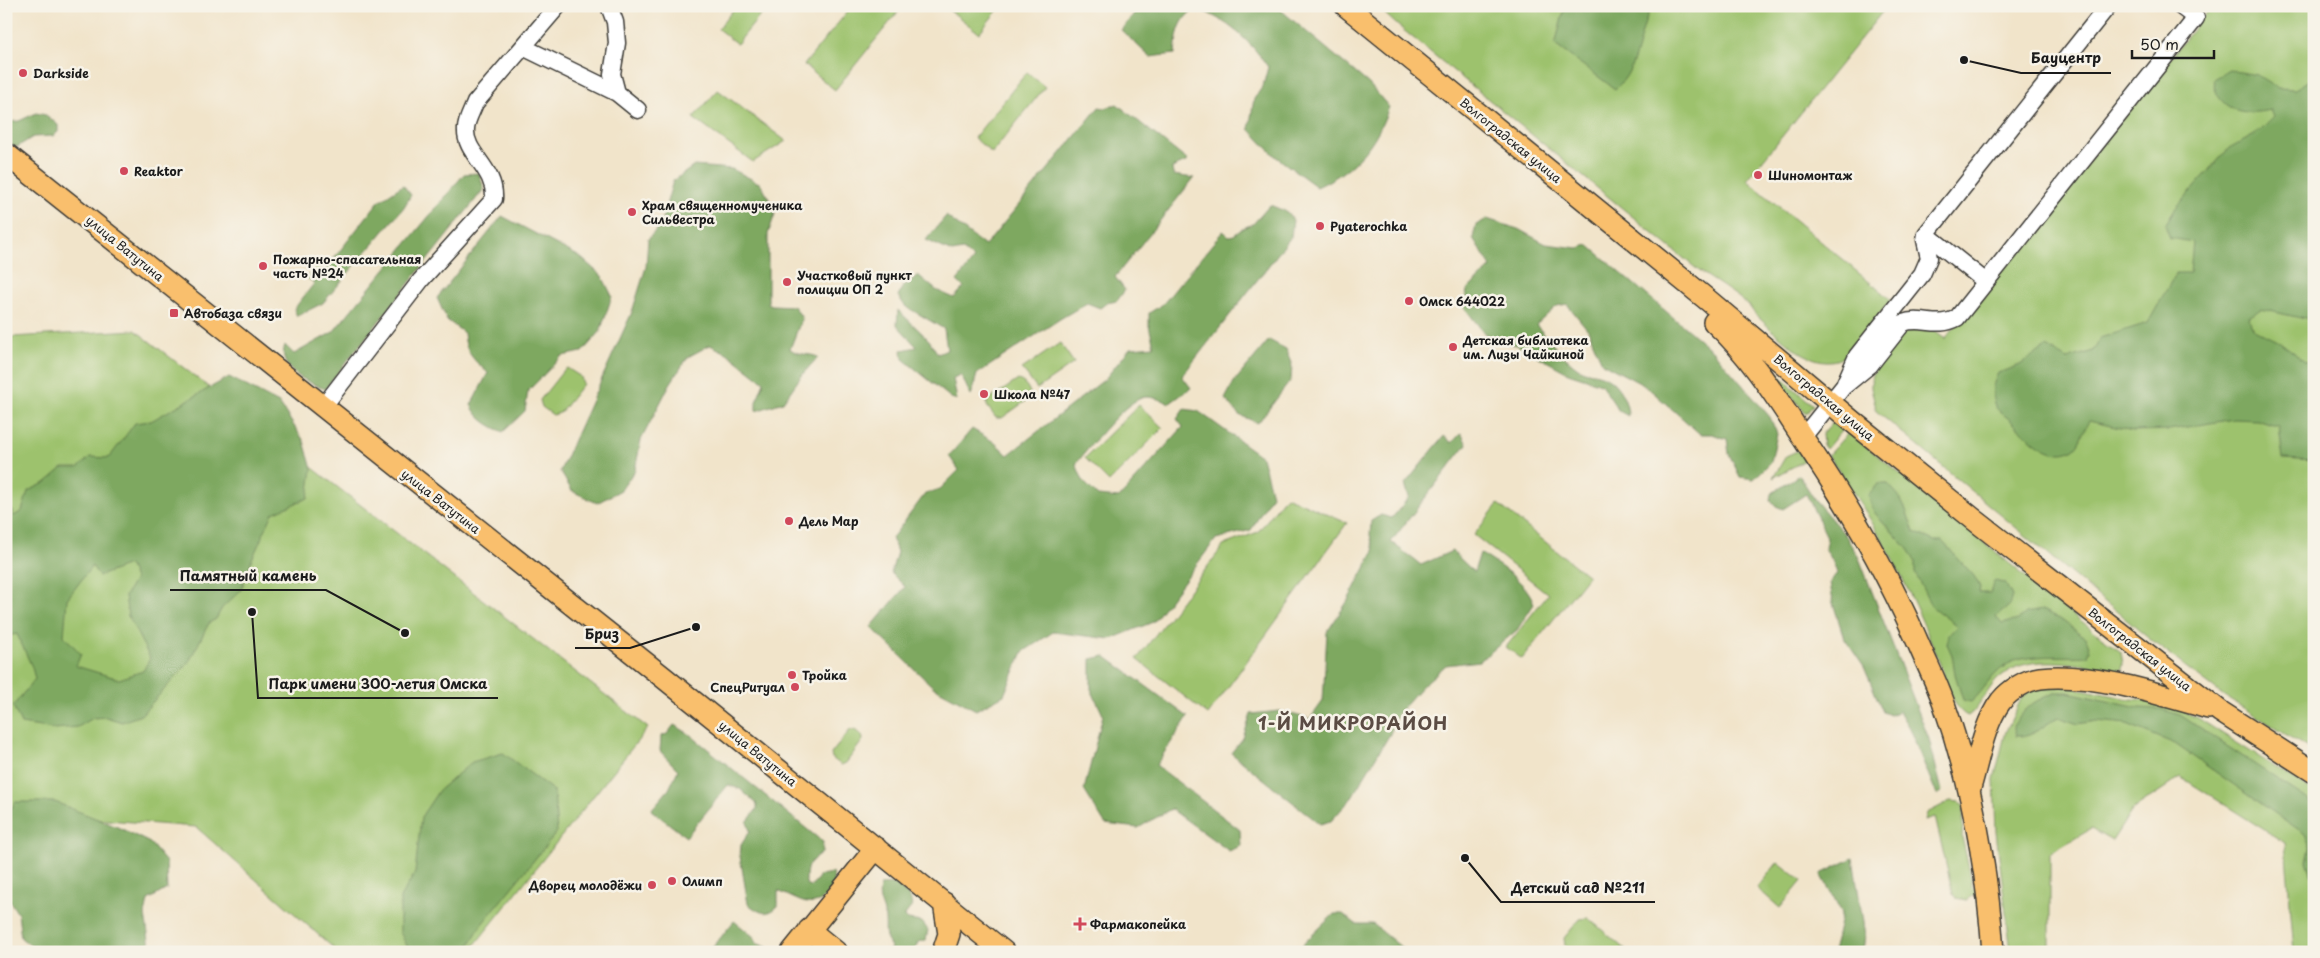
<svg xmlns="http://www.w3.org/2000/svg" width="2320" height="958" font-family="'Playpen Sans',sans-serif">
<rect width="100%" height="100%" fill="#f7f3e8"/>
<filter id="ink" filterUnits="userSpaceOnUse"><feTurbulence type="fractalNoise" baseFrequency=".02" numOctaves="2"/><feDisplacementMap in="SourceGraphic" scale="10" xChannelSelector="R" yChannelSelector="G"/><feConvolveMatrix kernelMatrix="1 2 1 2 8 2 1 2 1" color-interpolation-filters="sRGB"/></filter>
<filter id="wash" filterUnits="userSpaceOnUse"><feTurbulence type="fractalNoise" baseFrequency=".0096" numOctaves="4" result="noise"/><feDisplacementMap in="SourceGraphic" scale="20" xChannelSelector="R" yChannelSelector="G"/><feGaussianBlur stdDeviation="1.12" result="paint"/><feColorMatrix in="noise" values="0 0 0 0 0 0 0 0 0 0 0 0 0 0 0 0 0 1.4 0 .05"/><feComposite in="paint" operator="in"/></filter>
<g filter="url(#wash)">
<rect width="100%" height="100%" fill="#f1e4ca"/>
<!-- green -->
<path fill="#9dc26d" stroke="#5c6f44" d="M736 6H768L737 44 718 29Z
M852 6 902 7 835 90 804 65Z
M949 6H1001L979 33 947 8Z
M1377 6H1887L1747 180 1891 300 1845 356C1815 375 1779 336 1758 317 1754 314 1752 309 1748 305 1733 292 1714 281 1698 270L1396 24Z
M2212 6H2314V752L2224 696 2153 642 1875 410C1877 403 1870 393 1871 383 1873 364 1900 338 1912 323L1925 324 1945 339Z
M1027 72 1045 87 992 153 974 138Z
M718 90 786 141 753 162 693 118Z
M317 266 324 271 314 283 307 278Z
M135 330 648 728 469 952H338L196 827 6 812V333L11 337Z
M1060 343 1074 363 1037 389 1022 369Z
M1768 366 1813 405 1806 414Z
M567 368 581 377 583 384 560 413 553 415 542 407 540 400 563 371Z
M1018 380C1024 381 1032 391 1030 398L1002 418H996L987 406V401Z
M1139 405 1163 428 1109 482 1085 458Z
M1832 423 1842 430 1826 449 1823 445 1822 434Z
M1849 432 2048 595 2121 652 2123 664 2122 669 2117 670C2111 667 2104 668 2098 667 2067 663 2027 654 2000 677 1987 688 1983 705 1968 716 1951 710 1943 669 1936 653 1918 611 1899 568 1876 529 1861 503 1844 479 1828 455Z
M1799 450 1807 459 1773 478 1786 456Z
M1286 496 1347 523 1208 715 1137 659 1224 545 1258 532Z
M1498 504 1588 576 1522 659 1506 647 1548 594 1474 535Z
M2052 683 2129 699 2153 700 2171 706 2198 718 2314 792V952H2294L2285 843 2181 777 2133 809 2112 841 2091 829 2050 853V952H2011L1996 832 1994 779 2006 731 2022 697 2034 687Z
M850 730C856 729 863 734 863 740L846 763 841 765 832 758 831 754Z
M1950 801 1959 802 1964 805 1962 837 1971 878V888L1977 890V894L1966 900 1956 898 1953 894 1935 817 1925 820 1927 813Z
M1778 862 1802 881 1780 908 1757 888Z
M1588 918 1628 952H1572L1565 946 1564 938 1580 919Z"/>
<!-- forest -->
<path fill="#7ea860" stroke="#4d623e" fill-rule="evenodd" d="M1140 6H1276L1369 84 1389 107C1375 146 1354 170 1317 187L1275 156 1249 129 1254 99 1263 86 1268 67C1250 40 1227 20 1196 8 1178 20 1177 34 1175 54L1150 57 1121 30Z
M1565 6H1652C1637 33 1640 68 1615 89L1555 45Z
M2229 70 2257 75 2278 88 2295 89 2314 77V321L2261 309 2249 317 2252 328 2280 342 2314 368V461L2283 459 2279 427 2257 420 2234 419 2169 430 2133 431 2089 421C2083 430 2081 445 2072 450 2050 462 2027 435 2012 422 2008 417 1998 412 1995 406 1990 394 1993 383 1998 373L2020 365 2046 347 2067 359 2093 351 2100 338 2148 323 2176 273H2190L2193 242 2170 238 2165 225 2174 210 2229 148 2260 131 2274 117 2271 110C2243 116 2217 111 2213 79Z
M1117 104 1188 161 1172 168 1173 175 1194 178 1115 277 1125 290 1117 301 1107 303 1100 308 1087 303 1060 319 977 374 971 396 961 375 953 378 957 400 951 398 903 359 902 350 917 347 897 325 898 310 929 340 938 354 947 350 944 329 905 306 898 296 902 288 918 275 936 290 954 298 964 287 957 281 974 259 963 250 952 252 926 240 946 216 985 246 1099 107 1105 108Z
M36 113 46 115 58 125V132L53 136 33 137 17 147 6 144V122L19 121Z
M694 166 732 169 761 184 771 203 775 214 768 234V303L772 305 794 306 802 318 790 349C801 356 808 353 818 357L802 375 783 402 756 411V402L764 382 727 353 710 345 688 357 670 384 641 440 635 470 621 490 597 503 572 491 560 471 632 312 646 267 648 239 660 226 673 181Z
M479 173 484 189 325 389C306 381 276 369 285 345L294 354 333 332 464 174Z
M403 185 411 195 404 207 323 303 297 316 294 309 379 201Z
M1270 205 1287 212 1293 220 1291 237 1182 376 1191 388 1170 403C1163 401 1154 397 1147 397 1128 396 1088 449 1076 464L1083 481 1098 496 1119 498 1183 427 1177 419 1184 409 1198 411 1262 457 1272 495 1251 530 1216 539 1153 622 1111 639 1053 632 1023 652 1004 695 976 710 933 687 871 627 905 587 891 573 897 552 892 538 925 494 940 489 959 470 949 456 972 429 994 442 1008 455 1105 379 1130 348 1154 346 1149 326V313L1163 304 1223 231 1229 236 1234 235 1243 228 1253 224Z
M502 216 580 257 602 276 612 296 600 332 582 352 562 356 528 391 525 411 503 432C488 425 478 419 471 405L488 373C474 360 465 353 464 333L447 320 437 298Z
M1487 219 1518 229 1546 244 1578 248 1588 245 1714 352 1770 417 1777 434 1771 462 1754 479 1740 477 1729 454 1727 439 1712 434H1700L1647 387 1602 363 1588 330 1567 304 1557 306 1536 325C1548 338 1560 354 1574 365 1586 375 1595 371 1606 377 1619 384 1628 402 1628 416L1619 411 1601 384 1568 373 1517 345 1501 342 1485 334 1464 307 1467 290 1491 267 1473 238 1476 225Z
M1269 340 1286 349 1292 366 1291 380 1258 423 1239 415 1225 399 1234 382Z
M229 377 279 403 304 441 312 469 308 498 273 513 252 559 241 590 222 608 216 619 209 623 189 662 141 715 122 722 106 717 93 718 78 727 54 729 21 724 13 706 35 679 32 667 17 634 6 636V504H9L14 516 22 511 28 491 45 483 63 468H78L90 457 109 458 135 423 151 421ZM129 565 135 579 125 596 128 616 150 658 143 671 119 679 76 666 81 654 64 636 67 599 92 566 99 576Z
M1461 433 1467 444 1391 542 1421 565 1452 551 1474 572 1480 553C1498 565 1528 582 1534 604L1517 630 1480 661 1446 665 1421 687 1398 713 1390 734 1350 800 1331 821 1320 824 1231 753 1243 738 1251 714 1280 711 1310 719 1323 701 1327 632 1347 602 1374 551 1370 535 1371 521 1381 515 1392 518 1409 497 1405 484 1444 436 1452 443Z
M1799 475 1815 500 1846 536 1859 558 1929 739 1942 791 1937 795 1909 728 1899 711 1890 715 1883 712 1864 667 1844 638 1833 603 1830 582 1837 573 1832 560 1825 548 1827 537 1806 494 1783 509 1776 506 1770 500 1771 494Z
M1878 484H1888L1899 496 1906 510 1914 532 1934 541H1942L1974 576 1980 587 1979 593H1990L1994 581 2005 583 2012 596 2009 606 1996 617 2002 624 2018 620 2026 613 2042 610 2060 619 2086 638 2090 649 2088 656C2065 658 2024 652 2005 666 1990 676 1984 691 1971 702L1963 700 1955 674 1952 655 1947 644 1949 635 1957 626 1931 606 1915 573V561L1908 549 1874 512 1868 495Z
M1105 656 1188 717 1156 765 1240 830 1241 846 1229 851 1171 809 1138 828 1105 824 1084 790 1103 715 1091 689V659Z
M2057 692H2068L2138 708 2160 709 2180 715 2307 799 2314 806V881L2307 861 2310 847 2305 834 2175 744 2127 724 2096 721 2078 724 2058 717C2044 725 2034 737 2016 736L2013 726C2029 704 2032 702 2057 692Z
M674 725 688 733 823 842 822 853C807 864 806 865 806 884L810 887 821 875 832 873 835 885C815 914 806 903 778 891V906C767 917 760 913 748 904L740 856 741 845 750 831 747 822 757 809V804L740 789 728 785 686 837 651 810 669 789 678 770 660 751 661 736 667 734Z
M503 753 554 791 557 832 481 925 469 946 471 952H410L400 932V898L415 873 421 817 439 790 472 762Z
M15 802H55L120 828 150 843 166 862 167 889 148 900 145 915 151 952H39L21 938 18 914 6 895V817Z
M1853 858 1865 935 1863 952H1833L1842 913 1821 874Z
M896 884 908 895 913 905 904 916 908 920 922 922 928 930 926 940 918 942 914 952H889L891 947C883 934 886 933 885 920 884 905 877 904 880 885Z
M1334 914H1343L1356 924H1373L1407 952H1299L1305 942Z
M734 921 754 937 756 943 767 947 771 952H709Z"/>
</g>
<g filter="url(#ink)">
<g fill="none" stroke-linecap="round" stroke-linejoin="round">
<!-- minor casing -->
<g stroke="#3c3a36" stroke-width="19">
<path id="minor" d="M609 6 615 22 617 43 612 74 617 93
M523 47 617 93 638 110
M1926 234 1986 282
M1845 383 1857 356 1922 274 1929 258 1925 240 1926 234 2108 6
M323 407 421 280 494 199C496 168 464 154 466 129 466 121 472 111 475 103L558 6
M1803 437 1843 387 1870 365 1903 323C1921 316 1937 329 1957 318L2196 18 2180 6"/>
</g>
<!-- major casing -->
<g stroke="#3c3a36" stroke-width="24">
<path id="major" d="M1346 6 1709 301 1853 422 1976 521 2221 712 2314 772
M6 154 663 677 1004 952
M1714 322C1750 355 1776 397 1803 438 1849 506 1890 577 1922 652 1929 668 1937 684 1943 701 1971 781 1987 867 1993 952
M1969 791C1978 763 1983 725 2001 701 2010 690 2026 680 2040 678 2091 672 2159 694 2208 708
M809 930 836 952
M792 952 876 848
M943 952 949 934 944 903"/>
</g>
<!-- minor -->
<use href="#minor" stroke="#fff" stroke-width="16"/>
<!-- major -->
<use href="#major" stroke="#f9bf6d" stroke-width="21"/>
</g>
</g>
<!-- markers -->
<g fill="#d1495b" stroke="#f7f3e8" stroke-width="2">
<circle cx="23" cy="73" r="5"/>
<circle cx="124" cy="171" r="5"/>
<circle cx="1758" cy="175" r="5"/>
<circle cx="632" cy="212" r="5"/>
<circle cx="1320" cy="226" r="5"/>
<circle cx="263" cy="266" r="5"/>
<circle cx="787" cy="282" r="5"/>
<circle cx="1409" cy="301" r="5"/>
<rect x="169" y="308" width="10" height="10" rx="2.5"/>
<circle cx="1453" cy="347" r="5"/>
<circle cx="984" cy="394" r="5"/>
<circle cx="789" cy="521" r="5"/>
<circle cx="792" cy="675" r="5"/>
<circle cx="795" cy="687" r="5"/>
<circle cx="672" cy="881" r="5"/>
<circle cx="652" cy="885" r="5"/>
<path d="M1077.5 916.5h5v5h5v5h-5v5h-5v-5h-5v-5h5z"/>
</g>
<g text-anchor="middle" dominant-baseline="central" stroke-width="5" stroke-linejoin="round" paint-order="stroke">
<!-- poi labels -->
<g font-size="12" font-weight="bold" fill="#1c1c1c" stroke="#f7f3e8" text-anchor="start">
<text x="33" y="73">Darkside</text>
<text x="134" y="171">Reaktor</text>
<text x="1768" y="175">Шиномонтаж</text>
<text x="642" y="205">Храм священномученика<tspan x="642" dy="14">Сильвестра</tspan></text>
<text x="1330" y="226">Pyaterochka</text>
<text x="273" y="259">Пожарно-спасательная<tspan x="273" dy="14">часть №24</tspan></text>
<text x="797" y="275">Участковый пункт<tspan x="797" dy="14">полиции ОП 2</tspan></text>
<text x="1419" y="301">Омск 644022</text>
<text x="184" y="313">Автобаза связи</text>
<text x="1463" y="340">Детская библиотека<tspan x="1463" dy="14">им. Лизы Чайкиной</tspan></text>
<text x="994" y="394">Школа №47</text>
<text x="799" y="521">Дель Мар</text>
<text x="802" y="675">Тройка</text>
<text x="785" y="687" text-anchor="end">СпецРитуал</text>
<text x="682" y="881">Олимп</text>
<text x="642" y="885" text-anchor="end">Дворец молодёжи</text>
<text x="1090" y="924">Фармакопейка</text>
</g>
<!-- street labels -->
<g font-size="12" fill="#1c1c1c" stroke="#f7f3e8">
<text transform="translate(1511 140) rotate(39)">Волгоградская улица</text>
<text transform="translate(125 248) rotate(39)">улица Ватутина</text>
<text transform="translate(1824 397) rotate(40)">Волгоградская улица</text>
<text transform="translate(441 501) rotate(38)">улица Ватутина</text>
<text transform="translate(2140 649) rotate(38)">Волгоградская улица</text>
<text transform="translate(758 753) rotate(39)">улица Ватутина</text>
</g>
<!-- district labels -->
<g font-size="18" font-weight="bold" letter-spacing="1" fill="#5b4c44" stroke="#f7f3e8">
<text x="1353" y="722">1-Й МИКРОРАЙОН</text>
</g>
</g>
<!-- callouts -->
<path fill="none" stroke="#1c1c1c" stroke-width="2" d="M1964 60L2021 73H2111M405 633L326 590H170M696 627L630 648H575M252 612L258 698H498M1465 858L1501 902H1655"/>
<g fill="#1c1c1c" stroke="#f7f3e8" stroke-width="2">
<circle cx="1964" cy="60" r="5"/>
<circle cx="405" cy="633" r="5"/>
<circle cx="696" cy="627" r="5"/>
<circle cx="252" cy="612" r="5"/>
<circle cx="1465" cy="858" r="5"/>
</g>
<g font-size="14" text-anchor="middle" font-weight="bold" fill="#1c1c1c" stroke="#f7f3e8" stroke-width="5" stroke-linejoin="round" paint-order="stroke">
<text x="2066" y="63">Бауцентр</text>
<text x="248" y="581">Памятный камень</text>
<text x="602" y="639">Бриз</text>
<text x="378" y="689">Парк имени 300-летия Омска</text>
<text x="1578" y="893">Детский сад №211</text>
</g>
<!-- margin -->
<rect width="2320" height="958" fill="none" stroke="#f7f3e8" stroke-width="25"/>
<!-- scale -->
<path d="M2132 50v8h82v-8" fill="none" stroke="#1c1c1c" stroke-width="2.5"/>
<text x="2140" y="50" font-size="15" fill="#1c1c1c" stroke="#f7f3e8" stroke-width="4" paint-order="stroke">50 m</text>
</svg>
